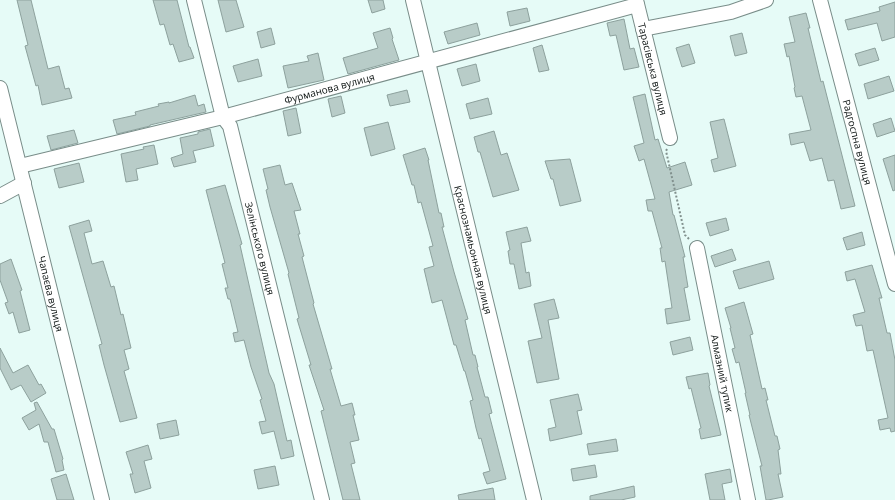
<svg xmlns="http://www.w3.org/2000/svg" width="895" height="500" font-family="'Open Sans',sans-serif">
<rect width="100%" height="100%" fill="#e6fbf7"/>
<!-- building -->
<path fill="#b8ccc8" stroke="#8da19d" d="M17 0H31L48 69 59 66 65 89 69 88 72 98 42 105 38 85 36 86 25 46 28 45Z
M153 0H177L189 47H190L194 58 179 62 173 44 170 45 164 24 160 25Z
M218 0H236L244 27 226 32Z
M368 0H383L385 9 372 13Z
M895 2V37L882 41 877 23 848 30 845 20 880 11 879 7Z
M527 8 530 21 510 26 507 12Z
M806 13 810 28H808L821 82 823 81 855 206 841 209 834 180 828 181 822 158 810 161 804 142 791 145 789 134 811 130 802 96 796 97 794 88 795 87 789 56 787 57 784 44 795 42 789 17Z
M624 19 630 49 634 48 639 67 624 70 616 35 610 36 607 23Z
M477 23 480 35 448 44 444 32Z
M271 28 275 44 261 48 257 32Z
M390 28 393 38 392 39 399 60 348 74 343 58 378 48 373 33Z
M742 33 747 53 735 56 730 36Z
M689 44 695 63 682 67 676 48Z
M542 45 549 70 539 72 533 48Z
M875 48 879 60 859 66 855 54Z
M318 53 324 80 288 88 283 66 309 61 307 56Z
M258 59 262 76 238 82 233 66Z
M476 64 480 81 462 86 457 69Z
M889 76 894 91 868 99 864 84Z
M407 90 410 102 390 106 387 95Z
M645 94 655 140 658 139 667 168 685 162 692 185 669 192 673 215H674L685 257H683L688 287 684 288 690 320 667 324 665 309 672 308 665 261 662 262 660 248H662L652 211H648L646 200 655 199 644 159 639 161 634 146 644 143 633 97Z
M195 95 198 106 204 104 206 112 150 125V126L117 134 113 120 136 115 135 112 159 106 158 104 169 102V103Z
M341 96 345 113 332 117 328 99Z
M488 98 492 114 470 119 466 104Z
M296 108 301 133 288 136 283 111Z
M891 118 895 131 877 137 873 124Z
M724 119 736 166 714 172 711 160 718 158 710 122Z
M388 122 395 149 371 156 364 128Z
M210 129 214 146 193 151 196 162 174 167 171 158 183 154 180 138 198 134V132Z
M74 130 78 143 51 150 47 136Z
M494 131 501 155 507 153 519 190 493 197 480 152H478L474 137Z
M154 145 158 164 136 169 138 180 126 182 121 154 144 149 143 147Z
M425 148 429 160H428L439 213H441L444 227H442L454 272 468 319 465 320 473 355H475L478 367H477L485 397H488L492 413 489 414 506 479 487 484 483 473 490 471 481 438 479 439 476 428 470 401 473 400 465 371H464L456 345H454L442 300 432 303 424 269 434 266 429 247 433 246 421 202 418 203 414 185H412L403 155Z
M895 155V190L893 191 883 159Z
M570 159 581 201 560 206 553 179H551L545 161Z
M79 163 84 182 59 188 54 169Z
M280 165 285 185 292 183 301 210 294 211 300 234H298L304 256 302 257 314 303 313 304 332 369H330L341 406 352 403 355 415H353L359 440 350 442 355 463 351 464 360 500H343L321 411 324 410 309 365H311L297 319 299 318 288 274 289 273 270 207 266 190 268 189 263 169Z
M225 185 242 244 240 245 269 373 274 384 287 441 291 440 294 456 281 459 274 431 262 434 259 422 266 421 260 400 262 399 251 367 244 340 235 342 233 333 238 332 230 299H228L225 288H228L222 264 225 263 206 190Z
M726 218 729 230 710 236 706 223Z
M89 220 92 231 84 233 92 264 103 261 111 287 114 286 121 315 123 314 131 348 124 350 129 369 124 371 137 418 120 422 104 365 99 345 102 344 69 226Z
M527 227 531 241 521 243 526 273 529 272 531 286 519 289 514 264H510L508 251 510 250 506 232Z
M862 232 865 245 847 250 843 238Z
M732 249 736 260 715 267 711 256Z
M11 259 22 290 20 291 30 330 19 333 13 312 9 314 5 303 8 302 0 280V264Z
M769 261 774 279 739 289 733 271Z
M872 265 882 298H879L887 333H890L895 360V431L891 432 890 428 880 430 878 420 888 418 873 350 867 351 862 325 856 326 853 315 865 312 855 279 847 281 845 272Z
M554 299 559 318 548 320 559 379 537 383 528 341 542 338 534 304Z
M744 302 753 334 750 335 762 389 765 388 768 400H766L775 436H777L780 449 778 450 781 474H778L783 497 768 500H766L760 466H762L749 415H750L745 393H746L739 362 736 363 732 349 735 348 730 328H731L725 308Z
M690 337 693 350 673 355 670 342Z
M0 348 13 373 28 365 39 385 41 384 46 393 31 402 21 385 11 390 0 368Z
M708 373 710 385 709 386 721 435 701 439 699 429 701 428 691 388 689 389 686 377Z
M578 394 582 410 577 411 582 434 550 441 548 429 556 427 550 400Z
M37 402 52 429H54L63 459 62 460 64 470 56 472 48 442H44L39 424 29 430 22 418 36 410 34 403Z
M176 420 179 435 160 439 157 424Z
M616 439 618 451 589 455 587 444Z
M148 445 152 459 144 461 151 488 135 493 130 474H133L126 452Z
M595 465 597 477 573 481 571 469Z
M275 466 279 485 258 489 254 470Z
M730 469 732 482 722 484 725 500H710L705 474Z
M66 474 74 500H57L51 479Z
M634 486 635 497 621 500H590V496Z
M493 488 495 500H459L458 495Z"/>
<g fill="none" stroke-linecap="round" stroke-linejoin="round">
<!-- street casing -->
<g stroke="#798d89" stroke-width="16">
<g id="street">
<path id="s1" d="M194 0 223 117 230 126 322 500"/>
<path id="s2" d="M413 0 534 500"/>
<path id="s3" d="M636 0 670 138"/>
<path id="s4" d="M820 0 895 284"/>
<path d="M643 29 731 12 766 0"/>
<path id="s5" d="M0 88 102 500"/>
<path id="s6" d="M20 166 223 117 637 5"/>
<path d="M0 196 24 183"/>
<path id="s7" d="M697 248 748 500"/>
</g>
</g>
<!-- path -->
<path stroke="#82918e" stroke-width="2" stroke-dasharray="2 2" stroke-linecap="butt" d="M667 149 666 151 685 235 689 239"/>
<!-- street -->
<use href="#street" stroke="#fff" stroke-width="14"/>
</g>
<g text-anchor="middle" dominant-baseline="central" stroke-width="3.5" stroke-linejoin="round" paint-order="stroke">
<!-- street labels -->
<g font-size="10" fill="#0b1211" stroke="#fff">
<text stroke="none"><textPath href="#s3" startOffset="71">Тарасівська вулиця</textPath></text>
<text stroke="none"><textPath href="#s6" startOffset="319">Фурманова вулиця</textPath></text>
<text stroke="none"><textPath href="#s4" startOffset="147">Радгоспна вулиця</textPath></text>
<text stroke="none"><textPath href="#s1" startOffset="258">Зелінського вулиця</textPath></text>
<text stroke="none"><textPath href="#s2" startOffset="257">Краснознамьонная вулиця</textPath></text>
<text stroke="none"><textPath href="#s5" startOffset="212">Чапаєва вулиця</textPath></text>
<text stroke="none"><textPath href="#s7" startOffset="128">Алмазний тупик</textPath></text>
</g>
</g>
</svg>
